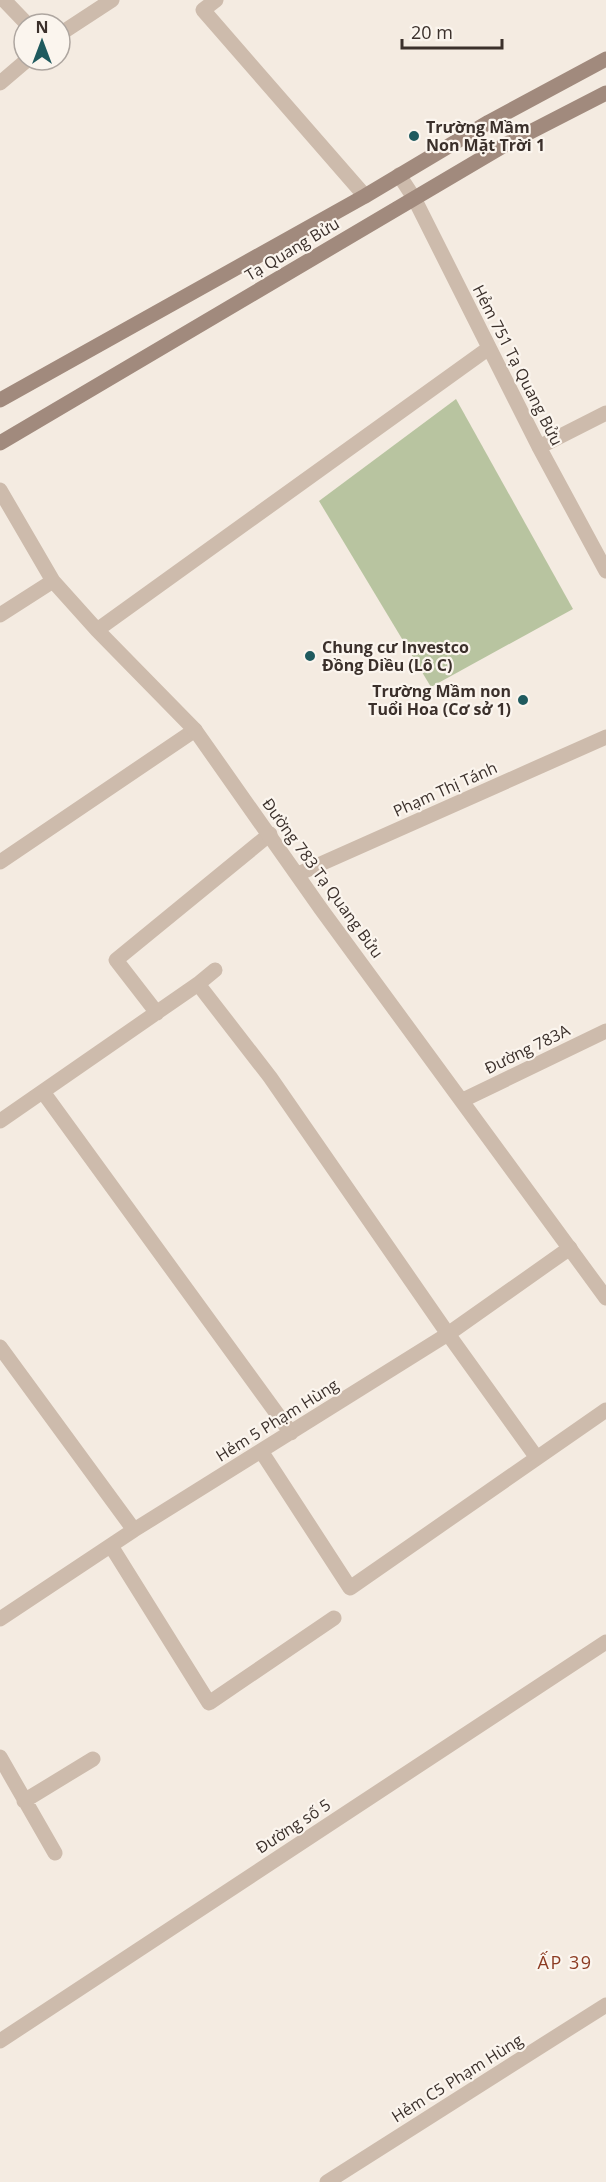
<svg xmlns="http://www.w3.org/2000/svg" width="606" height="2182" font-family="'Open Sans',sans-serif">
<rect width="100%" height="100%" fill="#f4ebe1"/>
<!-- green -->
<path fill="#b8c4a0" d="M456 399 573 609 431 687 319 501Z"/>
<g fill="none" stroke-linecap="round" stroke-linejoin="round">
<!-- lane -->
<path stroke="#cdbbac" stroke-width="15" d="M4 0 27 24
M216 0 203 10 365 196
M60 34 112 0
M0 83 27 60
M0 862 195 730
M198 984 270 1077 448 1334 537 1458
M157 1013 116 960 270 834
M43 1092 291 1433
M0 1121 198 984 215 970
M0 1347 134 1530
M261 1451 350 1588 606 1410
M111 1546 209 1703 334 1618
M0 1619 134 1530 448 1334 570 1248
M0 1757 55 1853
M24 1801 93 1759"/>
<!-- street -->
<path stroke="#cdbbac" stroke-width="15" d="M399 175 414 198 539 447 606 571
M539 447 606 413
M0 490 53 581 97 630 195 730 321 909 606 1298
M0 615 53 581
M97 630 489 348
M298 874 606 737
M463 1100 606 1031
M0 2041 606 1642
M327 2182 606 2005"/>
<!-- secondary -->
<path stroke="#a18a7d" stroke-width="15" d="M0 400 365 196 489 122 606 59
M0 443 503 146 606 93"/>
</g>
<!-- markers -->
<g fill="#1f5a5e" stroke="#fbf5ee" stroke-width="2">
<circle cx="414" cy="136" r="6"/>
<circle cx="310" cy="656" r="6"/>
<circle cx="523" cy="700" r="6"/>
</g>
<g text-anchor="middle" dominant-baseline="central" stroke-width="4.5" stroke-linejoin="round" paint-order="stroke">
<!-- poi labels -->
<g font-size="16" font-weight="bold" fill="#3b302b" stroke="#fbf5ee" text-anchor="start">
<text x="426" y="127">Trường Mầm<tspan x="426" dy="18">Non Mặt Trời 1</tspan></text>
<text x="322" y="647">Chung cư Investco<tspan x="322" dy="18">Đồng Diều (Lô C)</tspan></text>
<text x="511" y="691" text-anchor="end">Trường Mầm non<tspan x="511" dy="18">Tuổi Hoa (Cơ sở 1)</tspan></text>
</g>
<!-- street labels -->
<g font-size="16" fill="#3b302b" stroke="#fbf5ee">
<text transform="translate(292 249) rotate(-31)">Tạ Quang Bửu</text>
<text transform="translate(518 365) rotate(63)">Hẻm 751 Tạ Quang Bửu</text>
<text transform="translate(445 789) rotate(-24)">Phạm Thị Tánh</text>
<text transform="translate(323 878) rotate(54)">Đường 783 Tạ Quang Bửu</text>
<text transform="translate(527 1049) rotate(-26)">Đường 783A</text>
<text transform="translate(277 1420) rotate(-32)">Hẻm 5 Phạm Hùng</text>
<text transform="translate(293 1826) rotate(-33)">Đường số 5</text>
<text transform="translate(457 2078) rotate(-32)">Hẻm C5 Phạm Hùng</text>
</g>
<!-- neighbourhood labels -->
<g font-size="18" letter-spacing="1.5" fill="#8c3b22" stroke="#fbf5ee">
<text x="565" y="1962">ẤP 39</text>
</g>
</g>
<!-- north arrow -->
<g transform="translate(42 42)"><circle r="28" fill="#fbf5ee" stroke="#aea6a0" stroke-width="1.5"/>
<path d="M0-4.5L10 22L0 15L-10 22Z" fill="#1f5a5e"/>
<text y="-9" font-size="16" font-weight="bold" text-anchor="middle" fill="#3b302b">N</text>
</g>
<!-- scale -->
<path d="M402 39v9h100v-9" fill="none" stroke="#3b302b" stroke-width="3"/>
<text x="411" y="39" font-size="18" fill="#3b302b" stroke="#fbf5ee" stroke-width="4.5" paint-order="stroke">20 m</text>
</svg>
